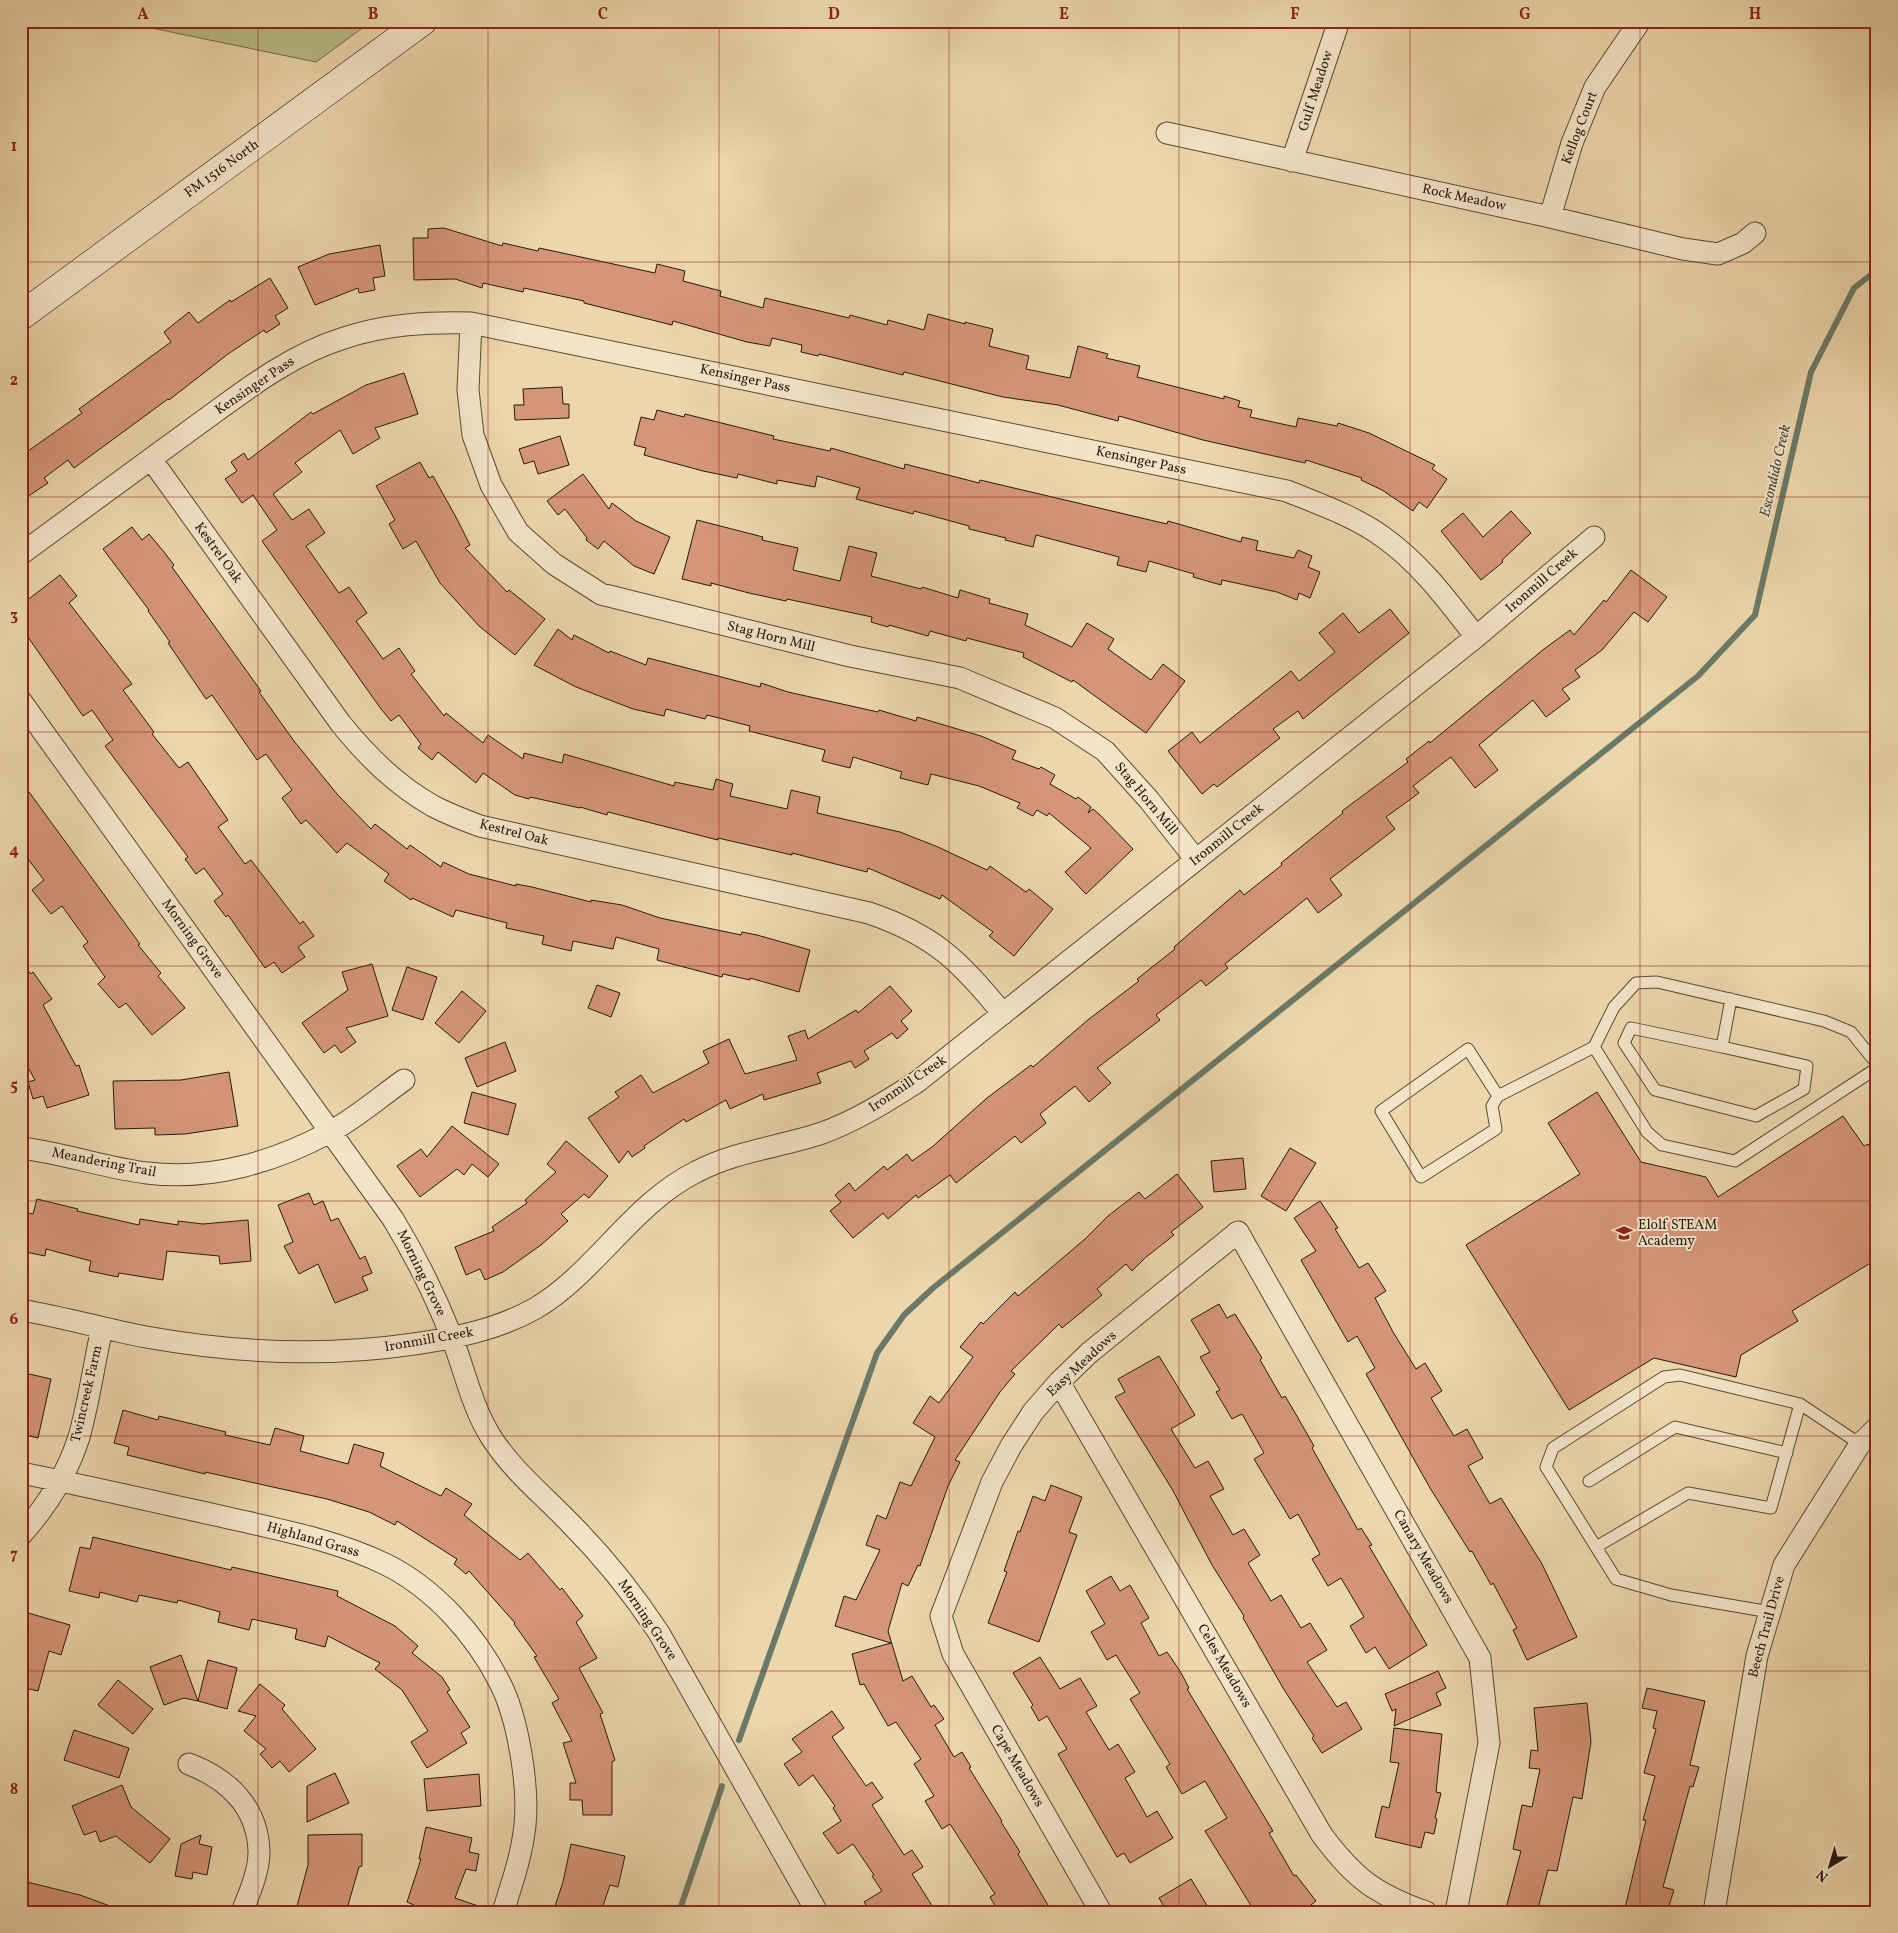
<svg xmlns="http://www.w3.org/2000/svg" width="1898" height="1933" font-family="Vollkorn,serif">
<rect width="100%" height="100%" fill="#ecd6ab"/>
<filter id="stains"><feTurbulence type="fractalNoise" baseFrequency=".004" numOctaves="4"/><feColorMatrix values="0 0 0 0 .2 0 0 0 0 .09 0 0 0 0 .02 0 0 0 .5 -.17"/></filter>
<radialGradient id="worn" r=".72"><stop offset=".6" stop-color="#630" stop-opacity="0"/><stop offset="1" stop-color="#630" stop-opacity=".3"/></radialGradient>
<!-- green -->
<path fill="#b9bd88" stroke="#706c4b" d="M118 21H372L316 62Z"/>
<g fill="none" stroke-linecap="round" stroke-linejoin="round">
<!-- stream -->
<path stroke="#6b7a68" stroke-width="6" d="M739 1740 877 1353 904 1315 933 1288 1698 676 1755 615 1811 372 1854 288 1877 270
M679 1912 722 1786"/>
</g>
<!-- building -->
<path fill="#d59578" stroke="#261a0e" d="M444 228 502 246 503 243 538 251 539 248 655 273 657 264 685 271 683 281 721 291 720 296 763 308 765 298 849 318 850 315 887 325 888 320 924 330 928 314 965 324V322L993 329 989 346 1029 356 1026 369 1070 378 1078 346 1108 354 1106 358 1140 366 1137 377 1224 399V396L1240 401 1238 407 1252 410 1250 417 1296 427 1298 418 1337 426 1338 423 1369 433 1435 465 1432 469 1447 479 1427 508 1419 502 1413 511 1382 490 1361 480 1362 478 1306 460 1305 463 1203 440 1119 416 1118 421 1058 405 1003 397 904 372 903 375 819 354 818 356 801 352 802 345 772 338 770 346 747 342 673 321 672 325 584 303V301L524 288 523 292 483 283 482 288 455 279 414 280 413 238H428V229Z
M380 245 385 276 373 278 375 290 359 293 358 288 315 305 298 267 329 254Z
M270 278 288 308 275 316 280 324 266 333 264 330 228 354 169 400 168 399 74 468 68 460 44 478 48 483 21 501V456L82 413 79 409 171 342 164 332 189 312 198 323 230 300 231 302Z
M404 373 418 414 375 428 380 438 353 454 340 430 295 463 302 472 273 494 292 520 309 509 325 533 306 546 339 593 349 587 367 613 356 621 383 659 399 648 415 671 411 674 444 716 446 713 483 743 488 735 523 759 524 753 562 763 564 754 674 786 675 782 713 790 716 779 733 784 730 796 787 809 791 790 820 797 817 813 900 832 938 847 987 870 990 866 1026 892 1029 889 1053 909 1014 956 989 936 993 932 942 895 940 899 868 868 867 872 792 853V855L718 838V840L608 812 607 815 580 807V808L530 797 529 799 515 795 483 773 476 783 438 752 432 760 418 748 421 744 399 715 391 721 381 709 262 541 277 530 253 495 242 503 225 479 237 471 231 462 244 453 248 460 311 412 313 414 366 385Z
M562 387 563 404H569V418L515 420 514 405H524L523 389Z
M657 410 684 417 685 414 774 436 773 439 830 451 831 448 904 469 905 464 979 483 980 480 1167 524 1168 521 1241 542 1242 537 1258 541 1256 550 1294 558 1298 550 1312 556 1308 567 1320 572 1310 598 1299 593 1297 600 1277 592 1222 580 1221 585 1193 577 1194 574 1149 561 1146 572 1117 565 1119 557 1036 535 1033 547 1005 540 1006 538 969 529V526L914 511 913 514 856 499 860 488 817 476 815 487 777 480V484L738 474 737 478 703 471 644 455 646 448 634 445 641 417 654 420Z
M560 436 569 465 538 474 534 461 524 464 519 449Z
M420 462 429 478 433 476 457 519 470 545 465 548 507 592 509 590 545 619 515 655 479 626 440 583 416 541 403 549 389 524 395 520 376 486Z
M583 474 609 509 612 503 636 521 670 537 654 574 634 566 604 541 598 549 586 540 587 538 565 509 558 515 547 501Z
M1511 511 1531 533 1502 560 1503 562 1481 580 1441 531 1463 513 1483 537Z
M697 520 763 537 762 540 798 548 793 570 840 581 849 546 877 553 871 576 921 589 922 587 958 598 960 590 990 599 989 603 1028 614 1025 625 1072 647 1087 623 1114 639 1108 649 1151 680 1163 664 1185 681 1146 733 1073 680 1072 682 1023 657 1024 653 967 638 966 641 930 631 928 636 889 625 888 627 871 622 872 617 787 599 786 601 749 593 711 583V586L682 579Z
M132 527 142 540 149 534 164 552 174 565 172 567 261 691 259 692 294 741 337 794 371 829 375 824 407 849 410 845 441 867 443 862 469 874 516 886V884L532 887 591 902V900L622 905 660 918 741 935 742 932 757 935 810 950 799 992 750 978V980L723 974 722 977 657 960 659 949 616 937 613 949 573 941 571 951 542 944 544 936 506 928 507 923 456 910 453 917 412 898 411 900 384 881 389 874 347 843 337 853 306 820 301 824 282 798 292 790 266 754 257 760 212 695 206 699 168 643 170 642 148 611 149 610 103 549Z
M1631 570 1667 597 1648 622 1634 612 1602 650 1575 670 1580 677 1562 689 1570 699 1546 717 1533 700 1479 745 1498 770 1475 788 1451 757 1413 786 1419 793 1386 817 1395 829 1330 879 1342 895 1318 913 1307 898 1225 964 1228 968 1206 986 1201 980 1156 1015 1160 1020 1097 1068 1111 1083 1089 1102 1075 1086 1040 1114 1046 1123 1021 1143 1015 1136 956 1183 950 1175 918 1198 916 1195 888 1219 883 1213 853 1238 830 1211 841 1202 835 1195 849 1183 855 1191 884 1166 887 1170 907 1154 912 1161 932 1147 987 1098 1031 1065 1033 1067 1089 1019 1139 981 1137 979 1175 949 1174 947 1240 890 1244 895 1282 865 1281 863 1343 813 1342 811 1408 762 1406 759 1429 741 1430 743 1544 649 1570 630 1574 635 1604 600 1606 602Z
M60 575 77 596 69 603 132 684 123 690 154 732 152 734 179 768 188 762 228 820 218 827 245 864 251 860 300 924 303 921 314 936 298 947 305 957 282 973 274 962 265 968 228 915 226 917 214 901 223 894 204 868 196 874 185 859 188 857 105 746 113 740 92 710 83 716 21 627V605Z
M1390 609 1409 633 1303 719 1298 711 1273 729 1280 738 1217 787 1214 784 1202 794 1168 751 1192 732 1200 743 1291 671 1299 681 1335 652 1319 633 1343 613 1359 633Z
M558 629 572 640 574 635 609 653 610 651 646 665 648 658 760 687 761 683 788 692 878 712 879 710 916 721 917 717 981 736 1016 751 1012 759 1039 769 1041 767 1055 775 1050 784 1076 799 1078 797 1091 807 1088 813 1093 809 1100 815 1133 849 1086 894 1065 872 1091 848 1049 813 1047 816 1037 810 1033 816 1017 808 1020 803 979 786 931 774 928 785 900 778 902 772 853 757 850 768 822 761 825 750 749 731 750 726 707 715 705 719 666 709 664 716 633 709 576 687 534 665Z
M21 781 140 944 138 945 161 973 158 976 185 1008 152 1035 126 1003 119 1008 98 984 105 977 83 946 88 942 62 906 51 914 32 890 44 880 21 850 29 843 21 833Z
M21 962 31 974 33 972 52 999 43 1005 76 1066 79 1065 89 1095 47 1108 43 1096 33 1099 28 1082 35 1080 21 1055Z
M372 964 388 1016 346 1028 356 1042 341 1053 335 1045 324 1053 302 1023 348 990 342 972Z
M407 967 437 977 423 1020 392 1010Z
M597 985 620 993 611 1017 588 1008Z
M890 986 912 1011 901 1021 908 1029 897 1039 892 1033 864 1051 869 1059 855 1068 851 1061 817 1073 821 1083 764 1100 763 1094 730 1109 726 1100 686 1122 684 1119 644 1146 645 1148 632 1157 628 1151 619 1163 588 1118 619 1097 615 1092 641 1075 653 1093 709 1063 703 1051 729 1039 745 1074 797 1060 788 1036 805 1030 808 1039 856 1010 858 1013Z
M462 991 486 1011 459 1043 435 1023Z
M505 1042 516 1071 477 1087 465 1058Z
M229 1072 238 1126 185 1134 155 1135V1128L115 1129 113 1081 181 1080Z
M472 1092 516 1104 508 1135 464 1123Z
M1597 1092 1641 1162 1706 1177 1718 1197 1843 1116 1864 1146 1868 1144 1877 1158V1259L1792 1311 1798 1321 1741 1355 1736 1377 1654 1358 1569 1410 1466 1245 1580 1174 1548 1123Z
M452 1126 499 1164 488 1177 472 1164 464 1175 457 1169 420 1197 397 1166 421 1149 427 1157Z
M566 1141 608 1176 589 1198 584 1194 561 1214 568 1221 541 1245 503 1272 485 1280 480 1269 466 1275 455 1247 494 1231 492 1227 527 1203 525 1200 556 1172 547 1164Z
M1290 1148 1316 1163 1286 1211 1261 1196Z
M1243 1158 1246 1189 1214 1192 1211 1161Z
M1177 1174 1203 1207 1171 1232 1174 1235 1145 1258 1132 1271 1126 1264 1097 1289 1102 1295 1062 1328 1059 1324 1011 1371 1015 1374 1000 1392 955 1460 960 1462 948 1486 920 1566 918 1565 908 1586 902 1583 888 1631 903 1681 912 1676 931 1707 934 1705 944 1719 935 1725 954 1757 962 1752 971 1767 969 1768 1002 1821 1001 1822 1020 1852 1018 1854 1052 1912H999L990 1897 995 1894 950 1824 942 1829 925 1801 934 1796 914 1764 921 1759 896 1722 888 1726 864 1684 860 1685 852 1654 891 1643 835 1626 844 1596 856 1600 880 1550 866 1545 877 1515 886 1519 900 1482 911 1486 935 1437 913 1423 930 1396 939 1403 973 1357 960 1347 981 1322 983 1324 1015 1292 1018 1296 1085 1239 1108 1216 1139 1192 1145 1199Z
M309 1193 314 1205 323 1201 331 1221 338 1218 360 1259 365 1256 372 1273 362 1277 368 1290 335 1303 318 1264 299 1274 284 1246 293 1242 278 1205Z
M37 1199 78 1209 77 1211 139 1225 140 1219 178 1225V1221L203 1224 248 1220 251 1261 220 1264 219 1256 167 1251 163 1280 119 1273 118 1277 89 1271 91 1261 46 1249 45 1256 21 1251V1211L33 1214Z
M1320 1201 1338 1228 1335 1229 1359 1268 1368 1263 1386 1291 1375 1298 1393 1332 1416 1369 1425 1363 1442 1391 1431 1398 1454 1436 1467 1429 1483 1458 1468 1466 1490 1504 1501 1498 1542 1564 1577 1637 1527 1660 1513 1630 1517 1628 1493 1583 1491 1585 1472 1551 1470 1552 1430 1488 1366 1374 1375 1368 1357 1336 1348 1342 1301 1260 1316 1251 1294 1218Z
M1219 1304 1227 1318 1235 1314 1262 1358 1260 1360 1282 1398 1285 1396 1294 1411 1314 1446 1312 1448 1358 1530 1361 1528 1372 1545 1369 1546 1427 1645 1389 1669 1375 1647 1366 1653 1350 1626 1364 1617 1341 1578 1328 1586 1312 1559 1320 1554 1298 1514 1290 1519 1254 1459 1264 1453 1242 1414 1232 1419 1216 1392 1220 1390 1200 1357 1210 1352 1191 1320Z
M1159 1356 1195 1415 1171 1429 1195 1468 1208 1461 1224 1489 1210 1496 1233 1535 1244 1529 1260 1555 1248 1563 1271 1601 1281 1595 1301 1628 1310 1623 1327 1650 1307 1662 1337 1707 1346 1702 1362 1729 1322 1753 1312 1738 1314 1736 1283 1688 1243 1618 1244 1616 1212 1565 1172 1489 1115 1397 1125 1392 1118 1379Z
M21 1372 51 1379 38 1438 21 1434Z
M123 1410 158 1420 159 1416 226 1432 225 1435 270 1445 275 1428 304 1436 300 1451 348 1464 354 1444 384 1453 380 1466 441 1496 446 1488 472 1504 464 1515 520 1560 528 1553 560 1590 562 1588 583 1616 576 1622 597 1658 579 1668 603 1713 600 1714 615 1760 612 1762V1815H583L582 1800H570V1783H576L563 1743 572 1741 552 1703 559 1699 534 1657 537 1656 514 1624 515 1623 469 1571 466 1574 454 1564 457 1559 397 1521 395 1525 369 1512 327 1499 205 1472V1474L127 1455 129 1447 114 1443Z
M1051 1485 1082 1497 1069 1532 1077 1535 1039 1642 988 1623 1007 1572 1004 1571 1018 1531 1020 1532 1033 1496 1045 1501Z
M93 1537 231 1570 232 1567 338 1591 337 1596 395 1626 418 1646 412 1653 442 1677 450 1690 447 1692 470 1727 461 1733 467 1743 427 1768 411 1742 428 1731 402 1690 375 1669 380 1663 328 1636 325 1647 295 1639 297 1629 252 1619 249 1630 218 1622 220 1612 178 1600 177 1603 139 1595 137 1602 100 1592 99 1598 69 1591 80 1547 90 1549Z
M1111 1576 1120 1591 1130 1585 1149 1618 1141 1623 1159 1656 1167 1652 1180 1671 1189 1688 1187 1689 1273 1831 1269 1833 1294 1876 1296 1875 1316 1901 1302 1912H1255L1205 1831 1227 1818 1205 1781 1182 1794 1166 1767 1170 1764 1130 1699 1140 1693 1116 1655 1107 1660 1091 1632 1105 1624 1086 1591Z
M21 1611 70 1625 61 1655 49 1651 38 1691 21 1687Z
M181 1655 198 1701 184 1698 164 1705 150 1667Z
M1040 1657 1060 1689 1080 1678 1097 1706 1086 1712 1109 1750 1118 1744 1135 1772 1125 1778 1147 1817 1157 1811 1173 1838 1130 1863 1124 1853 1117 1857 1058 1754 1067 1749 1047 1716 1039 1721 1031 1707 1033 1705 1013 1673Z
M208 1660 237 1668 227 1709 198 1701Z
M1438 1671 1446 1688 1436 1693 1441 1705 1394 1726 1396 1709 1392 1711 1385 1694Z
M118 1680 153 1709 133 1734 98 1705Z
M260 1684 285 1705 282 1709 316 1749 289 1772 280 1761 272 1768 260 1754 266 1749 244 1731 256 1716 238 1711Z
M1647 1688 1705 1701 1690 1765 1699 1767 1693 1787 1690 1786 1663 1887 1674 1890 1667 1912H1640L1625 1908 1646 1820H1643L1655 1776 1644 1773 1656 1729 1653 1728 1657 1711 1642 1708Z
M1587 1703 1591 1742 1582 1799 1573 1797 1557 1871 1548 1870 1537 1912H1505L1521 1851 1513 1849 1522 1805 1532 1807 1540 1769 1529 1768 1531 1750 1538 1751 1534 1708Z
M832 1711 844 1728 832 1737 866 1786 872 1782 883 1798 872 1805 904 1855 912 1850 923 1867 912 1874 936 1912H870L864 1902 882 1891 872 1876 874 1875 853 1844 838 1854 823 1833 841 1821 833 1808 835 1806 813 1775 799 1786 784 1764 802 1752 792 1739Z
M1394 1728 1442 1734 1436 1792 1441 1793 1435 1818 1437 1819 1434 1834 1425 1832 1421 1848 1375 1837 1382 1806 1389 1808 1399 1763 1390 1762Z
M74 1730 129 1748 119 1778 64 1760Z
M335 1773 349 1803 307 1822V1786Z
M479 1774 481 1806 427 1811 424 1779Z
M122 1785 131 1807 170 1839 150 1863 116 1836 100 1842 96 1831 84 1835 72 1806Z
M426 1827 472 1838 469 1852 479 1854 476 1871 466 1869 455 1898 487 1909V1912H411L414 1905 407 1902 421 1859H419Z
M362 1834V1866L359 1867 346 1912H319L297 1906 308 1865V1835Z
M201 1835 199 1844 212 1847 207 1875 193 1872 192 1879 175 1876 181 1844Z
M571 1844 625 1856 618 1887 610 1885 601 1912H553L563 1882Z
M1191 1879 1211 1912H1167L1159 1898Z
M27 1882 80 1895 121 1910V1912H21Z"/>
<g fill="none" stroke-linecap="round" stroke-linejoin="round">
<!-- service casing -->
<g stroke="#584935" stroke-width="13">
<path id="service" d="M1722 1047 1631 1028 1624 1043 1655 1090 1756 1116 1804 1089 1807 1066 1722 1047 1731 999
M1877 1064 1851 1032 1824 1021 1657 982 1636 983 1614 1007 1594 1047 1647 1132 1662 1145 1735 1161 1877 1068
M1498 1096 1492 1106 1496 1129 1421 1177 1381 1111 1468 1049 1498 1096 1594 1047
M1589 1481 1675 1427 1787 1453
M1596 1547 1688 1493 1771 1508 1800 1404
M1770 1612 1671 1595 1616 1579 1546 1467 1553 1448 1664 1377 1680 1375 1800 1404 1860 1444"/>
</g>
<!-- minor casing -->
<g stroke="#584935" stroke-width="23">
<path id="minor" d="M1167 133 1550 217 1683 249 1718 254 1743 243 1755 233
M1292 161 1339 21
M1550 217 1572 143 1595 87 1640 21
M471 323 468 390 473 435 491 485 518 532 554 564 601 594 850 656 960 678 1055 718 1105 751 1149 800 1196 860
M151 459 341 724C368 757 396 785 433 806 448 814 464 820 480 826L869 913C934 935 961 962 1003 1014
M21 554C77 513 133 472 189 431 238 396 286 356 344 338 386 324 428 322 471 323L1287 491C1319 504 1354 516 1383 537 1421 564 1448 601 1476 637
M21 701 393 1219C416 1257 436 1297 452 1338 465 1371 472 1407 491 1437 512 1470 541 1493 568 1521 602 1555 632 1592 659 1633L817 1912
M21 1148C64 1153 105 1168 147 1173 210 1181 275 1162 330 1132 356 1118 380 1097 404 1080
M21 1310C63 1317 104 1329 146 1337 235 1353 325 1357 414 1344 456 1338 499 1329 536 1308 596 1272 632 1204 696 1172 735 1151 781 1147 822 1133 856 1121 887 1101 917 1082L1476 637 1594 537
M1059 1382 1322 1835C1354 1878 1375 1894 1426 1912
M21 1473C88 1486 154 1502 220 1516 276 1529 333 1539 385 1564 434 1588 476 1635 500 1683 518 1718 529 1786 525 1825 522 1855 512 1883 503 1912
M21 1535C46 1507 68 1472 79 1437 89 1402 94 1364 102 1328
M189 1764C228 1779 258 1807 259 1852 259 1872 249 1894 242 1912
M1101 1912 953 1654 941 1616 992 1482 1011 1446 1033 1412 1059 1382 1089 1353 1238 1232 1480 1658 1489 1743 1456 1912
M1714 1912 1757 1656 1784 1565 1860 1444 1877 1428"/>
</g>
<!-- secondary casing -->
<g stroke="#261a0e" stroke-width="29">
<path id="secondary" d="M21 316 423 21"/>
</g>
<!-- service -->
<use href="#service" stroke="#f3e4c8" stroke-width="11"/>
<!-- minor -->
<use href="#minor" stroke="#f3e4c8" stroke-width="21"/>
<!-- secondary -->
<use href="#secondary" stroke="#f3e4c8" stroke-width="28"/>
</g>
<!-- grid -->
<path fill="none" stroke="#8f2418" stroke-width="1" stroke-opacity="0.55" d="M258 21V1912M488 21V1912M719 21V1912M949 21V1912M1179 21V1912M1410 21V1912M1640 21V1912M21 262H1877M21 497H1877M21 732H1877M21 966H1877M21 1201H1877M21 1436H1877M21 1671H1877"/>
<!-- icons -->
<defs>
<g id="school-bare" transform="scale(1.35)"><path d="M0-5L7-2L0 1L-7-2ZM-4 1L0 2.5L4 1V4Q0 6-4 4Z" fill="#8f2418" stroke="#f3e4c8" stroke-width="2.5" paint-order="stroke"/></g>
</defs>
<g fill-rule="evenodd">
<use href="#school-bare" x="1624" y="1233"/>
</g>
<g text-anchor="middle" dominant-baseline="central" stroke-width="4" stroke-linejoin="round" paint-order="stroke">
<!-- street labels -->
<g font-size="14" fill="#261a0e" stroke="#f3e4c8">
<text transform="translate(1316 91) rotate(-72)">Gulf Meadow</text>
<text transform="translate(1580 128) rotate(-69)">Kellog Court</text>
<text transform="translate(222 169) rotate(-36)">FM 1516 North</text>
<text transform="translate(1464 198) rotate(12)">Rock Meadow</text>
<text transform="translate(745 379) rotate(12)">Kensinger Pass</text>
<text transform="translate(255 386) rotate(-34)">Kensinger Pass</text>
<text transform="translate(1141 461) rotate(12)">Kensinger Pass</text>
<text transform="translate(218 553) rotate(54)">Kestrel Oak</text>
<text transform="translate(1542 581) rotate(-41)">Ironmill Creek</text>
<text transform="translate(771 637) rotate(14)">Stag Horn Mill</text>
<text transform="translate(1146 799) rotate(50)">Stag Horn Mill</text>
<text transform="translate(514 833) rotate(14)">Kestrel Oak</text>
<text transform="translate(1227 835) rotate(-39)">Ironmill Creek</text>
<text transform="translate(192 939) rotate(54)">Morning Grove</text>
<text transform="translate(908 1084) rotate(-34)">Ironmill Creek</text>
<text transform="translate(104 1163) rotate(11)">Meandering Trail</text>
<text transform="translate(421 1273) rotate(64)">Morning Grove</text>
<text transform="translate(429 1340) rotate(-10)">Ironmill Creek</text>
<text transform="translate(1082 1364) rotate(-43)">Easy Meadows</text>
<text transform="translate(87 1394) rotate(-77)">Twincreek Farm</text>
<text transform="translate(313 1540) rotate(16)">Highland Grass</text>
<text transform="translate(1423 1557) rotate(60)">Canary Meadows</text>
<text transform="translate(647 1620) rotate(56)">Morning Grove</text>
<text transform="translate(1767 1627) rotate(-75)">Beech Trail Drive</text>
<text transform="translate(1224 1666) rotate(60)">Celes Meadows</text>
<text transform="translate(1017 1766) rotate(60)">Cape Meadows</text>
</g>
<!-- poi labels -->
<g font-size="14" fill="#261a0e" stroke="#f3e4c8" text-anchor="start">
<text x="1638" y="1225">Elolf STEAM<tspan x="1638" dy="16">Academy</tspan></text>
</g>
<!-- water labels -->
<g font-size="15" font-style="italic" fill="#484a3b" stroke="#f3e4c8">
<text transform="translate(1776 471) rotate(-77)">Escondido Creek</text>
</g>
</g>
<!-- margin -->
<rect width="1898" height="1933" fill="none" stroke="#ecd6ab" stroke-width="55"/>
<!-- north arrow -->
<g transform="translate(1830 1866) rotate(218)" stroke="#f3e4c8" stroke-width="4" paint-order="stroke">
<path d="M0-4L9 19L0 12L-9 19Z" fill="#261a0e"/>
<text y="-8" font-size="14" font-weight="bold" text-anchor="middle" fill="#261a0e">N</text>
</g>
<rect x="28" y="28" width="1842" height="1878" fill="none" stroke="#8f2418" stroke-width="2"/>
<g font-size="16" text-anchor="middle" font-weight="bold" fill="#8f2418">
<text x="143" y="19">A</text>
<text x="373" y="19">B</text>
<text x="603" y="19">C</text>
<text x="834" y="19">D</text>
<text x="1064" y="19">E</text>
<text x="1295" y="19">F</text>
<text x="1525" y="19">G</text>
<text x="1755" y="19">H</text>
<text x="14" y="151">1</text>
<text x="14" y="385">2</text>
<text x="14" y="620">3</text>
<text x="14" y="855">4</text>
<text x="14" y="1090">5</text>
<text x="14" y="1324">6</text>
<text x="14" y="1559">7</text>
<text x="14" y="1794">8</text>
</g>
<rect width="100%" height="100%" filter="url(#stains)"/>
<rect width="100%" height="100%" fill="url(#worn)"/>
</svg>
